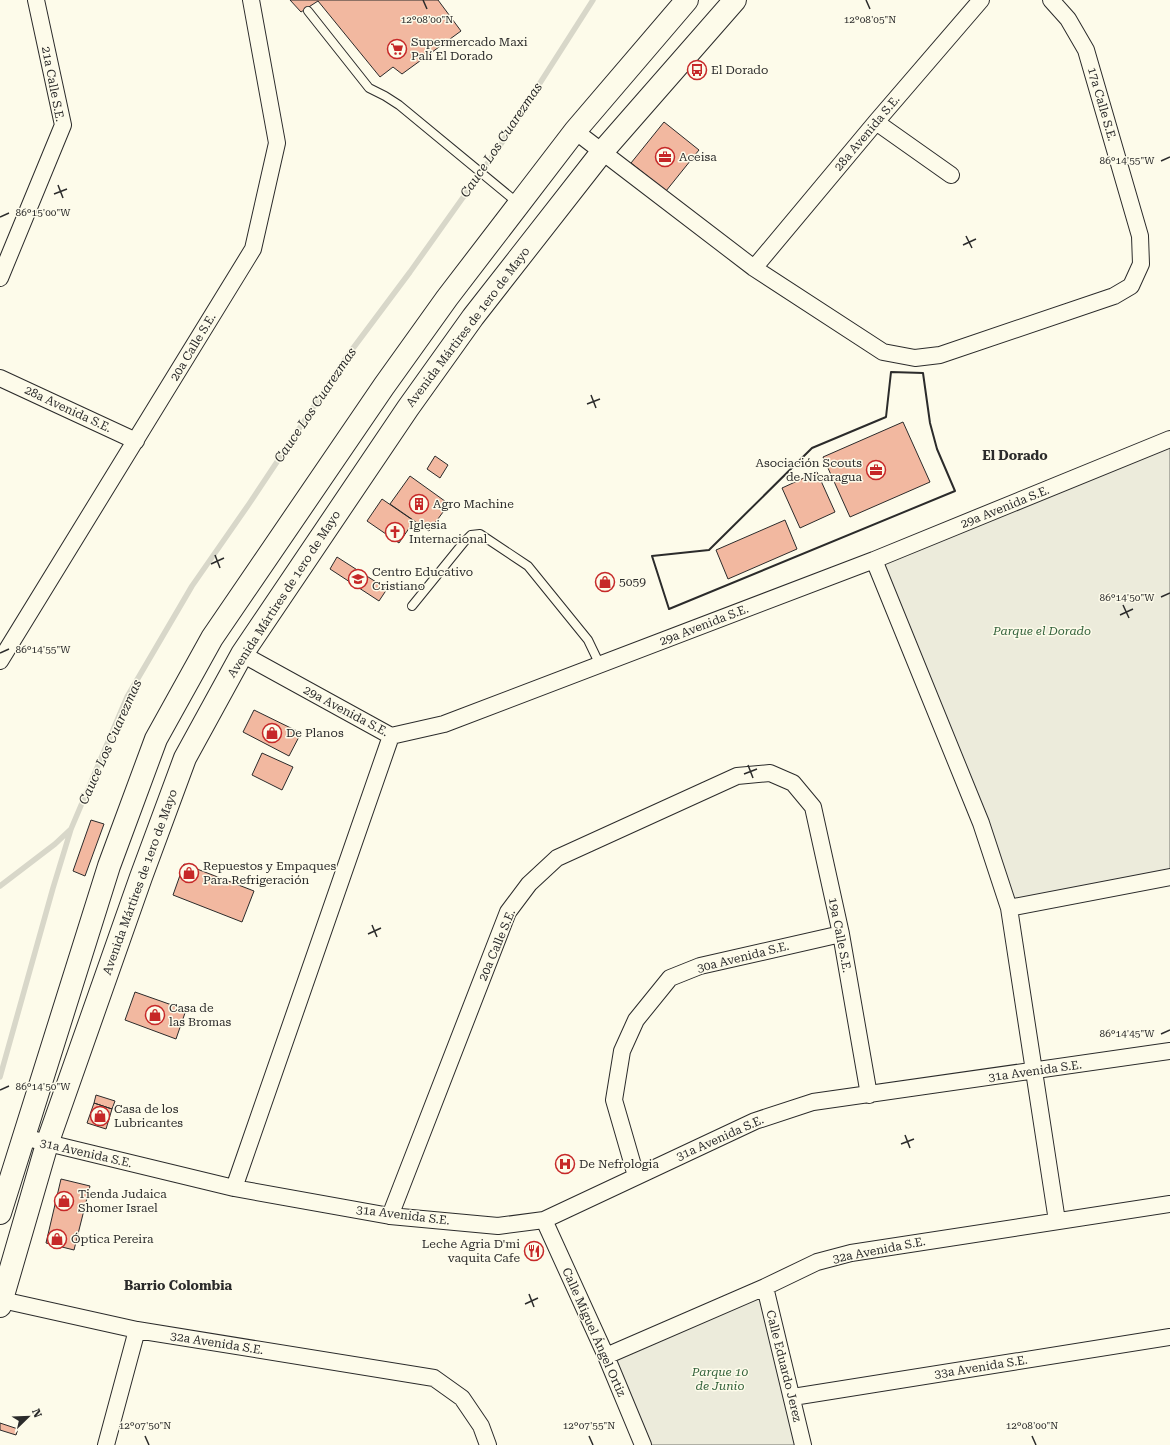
<svg xmlns="http://www.w3.org/2000/svg" width="1170" height="1445" font-family="'Roboto Serif',serif">
<rect width="100%" height="100%" fill="#fdfbea"/>
<!-- green -->
<path fill="#ecebdb" stroke="#74746e" d="M1170 439V877L1009 908 874 560Z
M765 1287 803 1445H643L606 1356Z"/>
<g fill="none" stroke-linecap="round" stroke-linejoin="round">
<!-- stream -->
<path stroke="#d8d7c9" stroke-width="5.5" d="M0 886 55 844 71 829
M0 1077 53 888 71 829 127 697 192 586 249 504 348 355 410 272 501 144 593 0"/>
</g>
<!-- building -->
<path fill="#f2b8a0" stroke="#2b2b2b" d="M290 0H438L461 31 402 74 393 67 380 77 318 1 301 12Z
M664 122 699 150 666 191 631 163Z
M903 422 930 482 850 517 823 457Z
M435 456 448 465 440 478 427 469Z
M817 472 835 512 800 528 782 488Z
M410 476 449 504 429 531 390 504Z
M382 499 414 521 399 543 367 521Z
M785 520 797 549 728 579 716 550Z
M337 557 387 589 379 601 330 569Z
M254 710 301 733 289 756 243 732Z
M262 753 293 767 282 790 252 775Z
M91 820 104 824 85 876 73 871Z
M184 864 254 891 242 922 173 895Z
M135 992 186 1010 176 1039 125 1020Z
M96 1095 115 1101 112 1109 94 1103Z
M94 1103 112 1109 106 1129 87 1123Z
M61 1179 90 1186 74 1250 46 1243Z
M0 1423 18 1429 16 1435 0 1430Z"/>
<g fill="none" stroke-linecap="round" stroke-linejoin="round">
<!-- service casing -->
<g stroke="#2b2b2b" stroke-width="10">
<path id="service" d="M308 11 369 88 385 96 399 105 519 204
M412 606 464 542 471 535 480 534 528 566 588 640 600 665"/>
</g>
<!-- minor casing -->
<g stroke="#2b2b2b" stroke-width="18">
<path id="minor" d="M876 122 951 175
M575 131 754 268 883 352 915 358 940 355 1114 296 1131 286 1141 264 1140 236 1086 50 1068 19 1051 0
M754 268 876 122 981 0
M0 278 63 125 36 0
M0 378 136 441
M874 560 981 823 1009 908 1057 1221
M242 654 391 736 444 724 874 560 1170 439
M0 661 253 249 277 143 251 0
M1009 908 1170 877
M23 1137 234 1188 390 1216 498 1226 544 1220 755 1121 813 1102 1170 1051
M636 1176 614 1100 622 1051 636 1020 670 978 700 966 841 934
M234 1188 391 736
M390 1216 508 912 529 884 557 858 737 776 770 773 793 783 813 807 841 934 869 1095
M544 1220 606 1356 643 1445
M765 1287 803 1445
M2 1300 137 1330 434 1378 462 1398 481 1426 488 1445
M606 1356 765 1287 817 1262 851 1253 1170 1204
M793 1397 1170 1337
M106 1445 137 1330"/>
</g>
<!-- secondary casing -->
<g stroke="#2b2b2b" stroke-width="24">
<path id="secondary" d="M0 1213 109 866 156 739 212 638 384 386 447 298 575 131 687 0
M0 1306 47 1144 141 877 185 758 242 654 408 408 473 317 602 152 735 0"/>
</g>
<!-- service -->
<use href="#service" stroke="#fdfbea" stroke-width="8"/>
<!-- minor -->
<use href="#minor" stroke="#fdfbea" stroke-width="16"/>
<!-- secondary -->
<use href="#secondary" stroke="#fdfbea" stroke-width="22"/>
<!-- wall -->
<path stroke="#2b2b2b" stroke-width="2" d="M891 372 923 373 930 423 937 449 955 491 669 609 652 556 709 550 812 448 886 417Z"/>
</g>
<!-- ticks -->
<path fill="none" stroke="#2b2b2b" stroke-width="1.5" d="M423 0 427 9M866 0 870 9M1161 161 1170 157M58 185 63 198M54 194 67 189M0 217 9 213M966 236 972 248M963 245 976 239M591 395 596 408M587 404 600 399M215 555 220 568M211 564 224 558M1161 597 1170 593M1123 605 1129 618M1120 615 1133 609M0 653 9 649M748 765 753 778M744 774 757 769M372 925 377 937M368 934 381 928M1161 1034 1170 1030M0 1090 9 1086M905 1135 910 1148M901 1144 914 1139M529 1294 534 1307M525 1304 538 1298M145 1436 149 1445M589 1436 593 1445M1032 1436 1036 1445"/>
<!-- icons -->
<defs>
<g id="supermarket-ring" transform="scale(1)"><circle r="9.5" fill="#fdfbea" stroke="#c62828" stroke-width="1.5"/><path d="M-6-5.5h2.5l.6 2H6L4.5 2H-2.5L-4.4-4H-6ZM-1.5 3.2a1.3 1.3 0 1 0 .1 0ZM3 3.2a1.3 1.3 0 1 0 .1 0Z" fill="#c62828"/></g>
<g id="bus-ring" transform="scale(1)"><circle r="9.5" fill="#fdfbea" stroke="#c62828" stroke-width="1.5"/><path d="M-5-6H5V4H4V6H2V4H-2V6H-4V4H-5ZM-3.5-4V0h7V-4ZM-3.5 1.2v1.5H-2V1.2ZM2 1.2v1.5H3.5V1.2Z" fill="#c62828"/></g>
<g id="office-ring" transform="scale(1)"><circle r="9.5" fill="#fdfbea" stroke="#c62828" stroke-width="1.5"/><path d="M-6-3h4V-5.5h4V-3h4V5H-6ZM-1-4.5V-3h2v-1.5ZM-6 0V1H6V0Z" fill="#c62828"/></g>
<g id="building-ring" transform="scale(1)"><circle r="9.5" fill="#fdfbea" stroke="#c62828" stroke-width="1.5"/><path d="M-4-6H4V6H1V3H-1V6H-4ZM-2.5-4.3h1.7v1.8h-1.7ZM.8-4.3h1.7v1.8H.8ZM-2.5-1h1.7V.8h-1.7ZM.8-1h1.7V.8H.8Z" fill="#c62828"/></g>
<g id="church-ring" transform="scale(1)"><circle r="9.5" fill="#fdfbea" stroke="#c62828" stroke-width="1.5"/><path d="M-1.2-6h2.4v3.5h3.3v2.4h-3.3V6h-2.4V-.1h-3.3v-2.4h3.3Z" fill="#c62828"/></g>
<g id="school-ring" transform="scale(1)"><circle r="9.5" fill="#fdfbea" stroke="#c62828" stroke-width="1.5"/><path d="M0-5L7-2L0 1L-7-2ZM-4 1L0 2.5L4 1V4Q0 6-4 4Z" fill="#c62828"/></g>
<g id="shop-ring" transform="scale(1)"><circle r="9.5" fill="#fdfbea" stroke="#c62828" stroke-width="1.5"/><path d="M-5-2.5h2.3a2.7 3.5 0 0 1 5.4 0H5L5.5 6h-11ZM-1.5-2.5h3a1.5 2.3 0 0 0-3 0Z" fill="#c62828"/></g>
<g id="hospital-ring" transform="scale(1)"><circle r="9.5" fill="#fdfbea" stroke="#c62828" stroke-width="1.5"/><path d="M-5-5h3v3.5h4V-5h3V5h-3V1.5h-4V5h-3Z" fill="#c62828"/></g>
<g id="restaurant-ring" transform="scale(1)"><circle r="9.5" fill="#fdfbea" stroke="#c62828" stroke-width="1.5"/><path d="M-5-6h1v4h1v-4h1v4h1v-4h1v5L-1.5 .5V6h-2V.5L-5-1ZM5-6V6H3V1.5H1.5Q1.5-4 5-6Z" fill="#c62828"/></g>
</defs>
<g fill-rule="evenodd">
<use href="#supermarket-ring" x="397" y="49"/>
<use href="#bus-ring" x="697" y="70"/>
<use href="#office-ring" x="665" y="157"/>
<use href="#office-ring" x="876" y="470"/>
<use href="#building-ring" x="419" y="504"/>
<use href="#church-ring" x="395" y="532"/>
<use href="#school-ring" x="358" y="579"/>
<use href="#shop-ring" x="605" y="582"/>
<use href="#shop-ring" x="272" y="733"/>
<use href="#shop-ring" x="189" y="873"/>
<use href="#shop-ring" x="155" y="1015"/>
<use href="#shop-ring" x="100" y="1116"/>
<use href="#hospital-ring" x="565" y="1164"/>
<use href="#shop-ring" x="64" y="1201"/>
<use href="#shop-ring" x="57" y="1239"/>
<use href="#restaurant-ring" x="534" y="1251"/>
</g>
<g text-anchor="middle" dominant-baseline="central" stroke-width="3" stroke-linejoin="round" paint-order="stroke">
<!-- poi labels -->
<g font-size="12" fill="#2b2b2b" stroke="#fdfbea" text-anchor="start">
<text x="411" y="42">Supermercado Maxi<tspan x="411" dy="14">Palí El Dorado</tspan></text>
<text x="711" y="70">El Dorado</text>
<text x="679" y="157">Aceisa</text>
<text x="862" y="463" text-anchor="end">Asociación Scouts<tspan x="862" dy="14">de Nicaragua</tspan></text>
<text x="433" y="504">Agro Machine</text>
<text x="409" y="525">Iglesia<tspan x="409" dy="14">Internacional</tspan></text>
<text x="372" y="572">Centro Educativo<tspan x="372" dy="14">Cristiano</tspan></text>
<text x="619" y="582">5059</text>
<text x="286" y="733">De Planos</text>
<text x="203" y="866">Repuestos y Empaques<tspan x="203" dy="14">Para Refrigeración</tspan></text>
<text x="169" y="1008">Casa de<tspan x="169" dy="14">las Bromas</tspan></text>
<text x="114" y="1109">Casa de los<tspan x="114" dy="14">Lubricantes</tspan></text>
<text x="579" y="1164">De Nefrologia</text>
<text x="78" y="1194">Tienda Judaica<tspan x="78" dy="14">Shomer Israel</tspan></text>
<text x="71" y="1239">Óptica Pereira</text>
<text x="520" y="1244" text-anchor="end">Leche Agria D'mi<tspan x="520" dy="14">vaquita Cafe</tspan></text>
</g>
<!-- street labels -->
<g font-size="12" fill="#2b2b2b" stroke="#fdfbea">
<text transform="translate(53 84) rotate(79)">21a Calle S.E.</text>
<text transform="translate(1102 104) rotate(74)">17a Calle S.E.</text>
<text transform="translate(867 133) rotate(-50)">28a Avenida S.E.</text>
<text transform="translate(468 327) rotate(-53)">Avenida Mártires de 1ero de Mayo</text>
<text transform="translate(193 347) rotate(-59)">20a Calle S.E.</text>
<text transform="translate(68 409) rotate(25)">28a Avenida S.E.</text>
<text transform="translate(1005 507) rotate(-22)">29a Avenida S.E.</text>
<text transform="translate(284 594) rotate(-57)">Avenida Mártires de 1ero de Mayo</text>
<text transform="translate(704 625) rotate(-21)">29a Avenida S.E.</text>
<text transform="translate(346 711) rotate(28)">29a Avenida S.E.</text>
<text transform="translate(140 882) rotate(-70)">Avenida Mártires de 1ero de Mayo</text>
<text transform="translate(840 935) rotate(79)">19a Calle S.E.</text>
<text transform="translate(497 945) rotate(-67)">20a Calle S.E.</text>
<text transform="translate(743 957) rotate(-14)">30a Avenida S.E.</text>
<text transform="translate(1035 1071) rotate(-8)">31a Avenida S.E.</text>
<text transform="translate(720 1138) rotate(-24)">31a Avenida S.E.</text>
<text transform="translate(86 1153) rotate(13)">31a Avenida S.E.</text>
<text transform="translate(403 1215) rotate(7)">31a Avenida S.E.</text>
<text transform="translate(879 1250) rotate(-11)">32a Avenida S.E.</text>
<text transform="translate(594 1332) rotate(66)">Calle Miguel Ángel Ortiz</text>
<text transform="translate(217 1343) rotate(9)">32a Avenida S.E.</text>
<text transform="translate(784 1366) rotate(76)">Calle Eduardo Jerez</text>
<text transform="translate(981 1367) rotate(-9)">33a Avenida S.E.</text>
</g>
<!-- park labels -->
<g font-size="12" font-style="italic" fill="#34623c" stroke="#fdfbea">
<text x="1042" y="631">Parque el Dorado</text>
<text x="720" y="1372">Parque 10<tspan x="720" dy="14">de Junio</tspan></text>
</g>
<!-- water labels -->
<g font-size="13" font-style="italic" fill="#2b2b2b" stroke="#fdfbea">
<text transform="translate(501 140) rotate(-56)">Cauce Los Cuarezmas</text>
<text transform="translate(315 405) rotate(-56)">Cauce Los Cuarezmas</text>
<text transform="translate(110 742) rotate(-66)">Cauce Los Cuarezmas</text>
</g>
<!-- neighbourhood labels -->
<g font-size="13" font-weight="bold" fill="#2b2b2b" stroke="#fdfbea">
<text x="1015" y="455">El Dorado</text>
<text x="178" y="1285">Barrio Colombia</text>
</g>
</g>
<g font-size="10" text-anchor="middle" fill="#2b2b2b" stroke="#fdfbea" stroke-width="3" stroke-linejoin="round" paint-order="stroke">
<text x="427" y="23">12°08'00"N</text>
<text x="870" y="23">12°08'05"N</text>
<text x="1127" y="164">86°14'55"W</text>
<text x="43" y="216">86°15'00"W</text>
<text x="1127" y="601">86°14'50"W</text>
<text x="43" y="653">86°14'55"W</text>
<text x="1127" y="1037">86°14'45"W</text>
<text x="43" y="1090">86°14'50"W</text>
<text x="145" y="1429">12°07'50"N</text>
<text x="589" y="1429">12°07'55"N</text>
<text x="1032" y="1429">12°08'00"N</text>
</g>
<!-- north arrow -->
<g transform="translate(28 1417) rotate(67)" stroke="#fdfbea" stroke-width="3" paint-order="stroke">
<path d="M0-3L7 15L0 10L-7 15Z" fill="#2b2b2b"/>
<text y="-6" font-size="11" font-weight="bold" text-anchor="middle" fill="#2b2b2b">N</text>
</g>
</svg>
